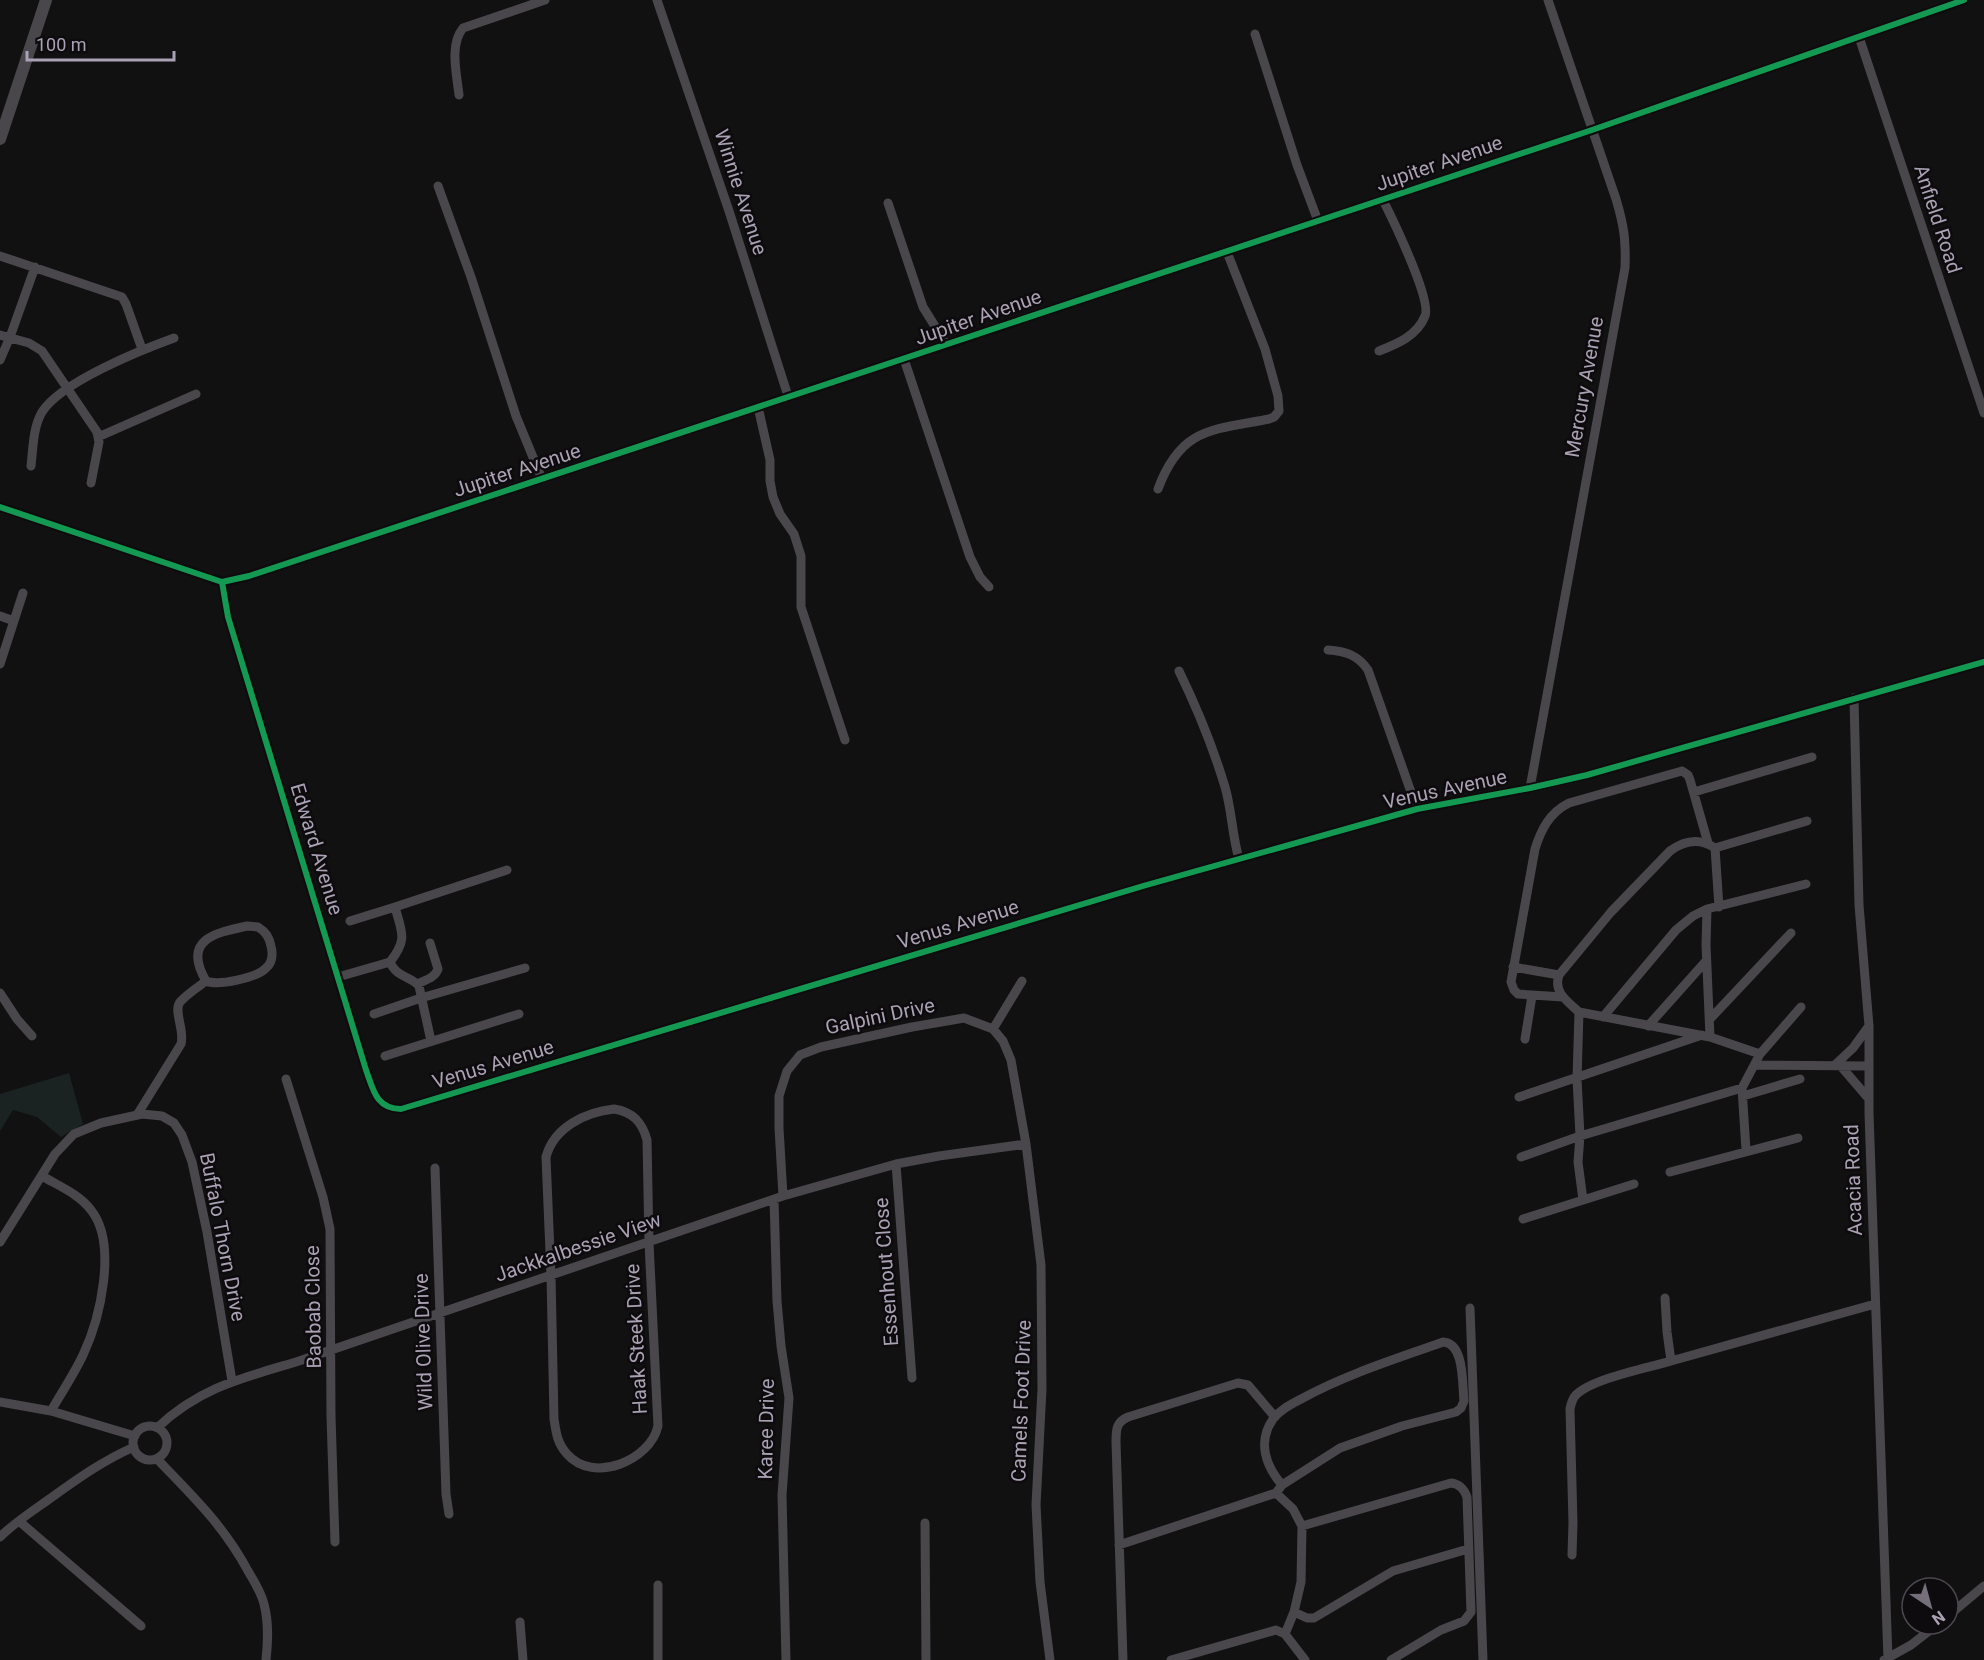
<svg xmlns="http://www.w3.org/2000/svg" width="1984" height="1660" font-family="Roboto,sans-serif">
<rect width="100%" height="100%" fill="#111"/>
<!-- green -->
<path fill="#1b2222" d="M69 1073 83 1124 61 1137 37 1117 13 1110 0 1131V1094Z"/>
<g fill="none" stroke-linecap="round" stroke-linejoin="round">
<!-- minor -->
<path stroke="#49474c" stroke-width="9" d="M657 0 729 211 788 396
M1255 34 1297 165 1318 221
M1859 37 1984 413
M459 95C457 75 449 45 463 28L545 0
M438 186 471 277 516 416 542 479
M888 203 923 307 946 344
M0 256 122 297 126 304 142 349
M0 335 29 343 42 351 97 432 99 442 91 483
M1379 351C1397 344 1417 336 1425 316 1432 300 1392 218 1383 200
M904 359 970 557 980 577 989 587
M0 360 10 337 35 267
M758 407 770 460V481L773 497 780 514 794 534 801 556V607L845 740
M98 437 196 394
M31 466C33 449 33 427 42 412 61 382 141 350 174 338
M1158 489C1181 427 1213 430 1269 419L1274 417 1279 411 1278 396 1265 349 1227 252
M0 507 222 582 249 576 1592 130 1964 0
M222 582 228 617 366 1070C373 1089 376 1109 401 1109L1143 886 1417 809 1530 788 1587 775 1984 662
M0 616 14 621
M1328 650C1345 651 1358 655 1368 670L1417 809
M0 664 23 593
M1179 671C1197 708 1213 747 1225 787 1232 811 1232 835 1239 859
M1854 698 1859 905 1869 1026V1113L1888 1660
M1530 788 1625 268C1626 240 1624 226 1616 199L1548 0
M1694 792 1812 757
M1715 848 1719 907
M395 907 507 870
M1707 909 1706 945 1710 1037
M350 921 395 907C402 933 408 939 390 962
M247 926 258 927C266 932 269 937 271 946 273 954 273 962 266 968 257 978 218 986 206 981 182 940 214 933 247 926Z
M1513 967 1559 975
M338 977 390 962C397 978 409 975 419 986L431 1041
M417 984C425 980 435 978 438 969L430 943
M0 993 17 1019 32 1036
M1563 997 1518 994 1514 990 1511 982 1535 849C1541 830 1549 813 1569 803L1682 771 1688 775 1690 780 1708 843
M1579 1012 1710 1037 1760 1054
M374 1014 421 998 525 968
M1603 1017 1676 930 1693 916 1707 909 1806 884
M1710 1019 1791 933
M1648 1026 1706 961
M993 1029 1022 981
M1525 1039 1532 996
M385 1056 519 1014
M1836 1064 1853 1048 1869 1026
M1839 1064 1869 1099
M1755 1065 1868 1066
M286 1079 323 1197 330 1229 331 1416 335 1542
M1743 1096 1800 1079
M1519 1097 1702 1035
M614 1109C633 1112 642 1122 647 1140L649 1243 658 1426C650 1461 593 1484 567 1454 557 1443 556 1432 554 1419L551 1276 546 1157C554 1127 586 1112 614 1109Z
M137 1115 181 1044C185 1030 173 1011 180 1002 187 994 198 987 206 981
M1746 1150 1742 1088 1760 1054 1801 1007
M1521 1157 1580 1136 1742 1088
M896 1164 912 1378
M435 1168 446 1494 449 1514
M1670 1172 1798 1138
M42 1176C59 1186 79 1194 91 1210 118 1244 100 1319 83 1355 74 1374 62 1392 51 1411
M783 1196 779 1128V1096L787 1071 800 1055 821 1047 912 1027 964 1018 993 1029 1003 1041 1011 1060 1026 1144 1041 1265 1042 1389 1036 1505 1040 1582 1050 1660
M774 1199 777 1301 781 1346 789 1398 782 1495 786 1660
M1583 1200 1578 1162 1580 1136 1577 1079 1579 1012C1567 1001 1553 992 1559 975L1611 912 1670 851C1685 840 1700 838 1715 848L1807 821
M1523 1219 1634 1184
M0 1242 55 1154 74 1134 101 1123 142 1114 162 1116 174 1123 182 1135 192 1162 207 1232 232 1381
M1665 1298 1667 1332 1671 1361 1875 1304
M1470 1308 1483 1660
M0 1402 51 1411 135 1436
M133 1443a17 17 0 1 1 34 0a17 17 0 1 1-34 0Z
M157 1428C199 1388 242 1378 296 1362L783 1196 896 1164 939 1156 1026 1144
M157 1459C192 1495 224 1526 248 1571 254 1581 261 1592 264 1604 269 1623 268 1641 266 1660
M1276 1493 1282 1485 1340 1448 1402 1426 1456 1412 1461 1408 1464 1401C1462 1385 1465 1343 1443 1342 1396 1359 1347 1374 1303 1398 1292 1404 1281 1409 1273 1419 1257 1442 1266 1466 1282 1485
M19 1521 141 1626
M925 1523 926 1660
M1302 1526 1451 1483C1460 1484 1464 1489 1467 1497L1471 1612 1464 1621 1441 1630 1391 1660
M0 1537C14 1523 31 1512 48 1500 76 1480 102 1461 134 1447
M1119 1545 1276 1493 1293 1509 1302 1526 1301 1582 1294 1612 1285 1634
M1572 1555 1573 1523 1570 1409C1571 1404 1572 1400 1575 1396 1590 1379 1648 1368 1671 1361
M1294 1612 1307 1618H1314L1393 1571 1468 1549
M1948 1616 1984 1586
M520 1622 523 1660
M658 1660V1585
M1123 1660 1116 1442C1116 1430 1116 1422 1128 1417L1238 1383 1248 1385 1275 1417
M1171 1660 1276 1630 1285 1634 1305 1660
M1884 1660 1911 1645 1938 1624"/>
<!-- tertiary -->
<path stroke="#49474c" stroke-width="12" d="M0 139 46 0"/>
<!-- cycleway casing -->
<g stroke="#0d0b0d" stroke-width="10">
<path id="cycleway" d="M0 507 222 582 249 576 1592 130 1964 0
M222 582 228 617 366 1070C373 1089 376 1109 401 1109L1143 886 1417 809 1530 788 1587 775 1984 662"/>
</g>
<!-- cycleway -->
<use href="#cycleway" stroke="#139951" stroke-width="6"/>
</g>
<g text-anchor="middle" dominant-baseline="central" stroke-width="5" stroke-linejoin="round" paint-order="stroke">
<!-- street labels -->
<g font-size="20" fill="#aba1b4" stroke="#0d0b0d">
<text transform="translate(1439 163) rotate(-19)">Jupiter Avenue</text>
<text transform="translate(741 192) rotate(72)">Winnie Avenue</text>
<text transform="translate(1938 219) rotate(72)">Anfield Road</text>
<text transform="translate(978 317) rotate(-19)">Jupiter Avenue</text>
<text transform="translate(1584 387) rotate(-80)">Mercury Avenue</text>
<text transform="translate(517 470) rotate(-18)">Jupiter Avenue</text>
<text transform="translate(1445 789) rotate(-12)">Venus Avenue</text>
<text transform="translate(317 849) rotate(73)">Edward Avenue</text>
<text transform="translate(958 924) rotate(-17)">Venus Avenue</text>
<text transform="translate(880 1016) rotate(-12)">Galpini Drive</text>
<text transform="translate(493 1064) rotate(-17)">Venus Avenue</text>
<text transform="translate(1853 1180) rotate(-92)">Acacia Road</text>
<text transform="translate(223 1237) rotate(79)">Buffalo Thorn Drive</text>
<text transform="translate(578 1247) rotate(-19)">Jackkalbessie View</text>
<text transform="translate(886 1272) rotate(-94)">Essenhout Close</text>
<text transform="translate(313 1307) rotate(-91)">Baobab Close</text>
<text transform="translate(636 1339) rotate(-93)">Haak Steek Drive</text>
<text transform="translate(423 1342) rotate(-92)">Wild Olive Drive</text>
<text transform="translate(1021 1401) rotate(-88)">Camels Foot Drive</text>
<text transform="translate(766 1429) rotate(-89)">Karee Drive</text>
</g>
</g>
<!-- north arrow -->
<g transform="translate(1930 1606) rotate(144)"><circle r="28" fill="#0d0b0d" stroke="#4c4750" stroke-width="1.5"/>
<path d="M0-4.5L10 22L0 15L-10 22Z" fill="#756f7b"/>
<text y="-9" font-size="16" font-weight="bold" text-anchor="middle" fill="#aba1b4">N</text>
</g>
<!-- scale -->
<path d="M27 51v9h147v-9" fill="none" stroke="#aba1b4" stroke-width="3"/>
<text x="36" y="51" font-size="18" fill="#aba1b4" stroke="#0d0b0d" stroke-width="4.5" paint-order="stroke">100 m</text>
</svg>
